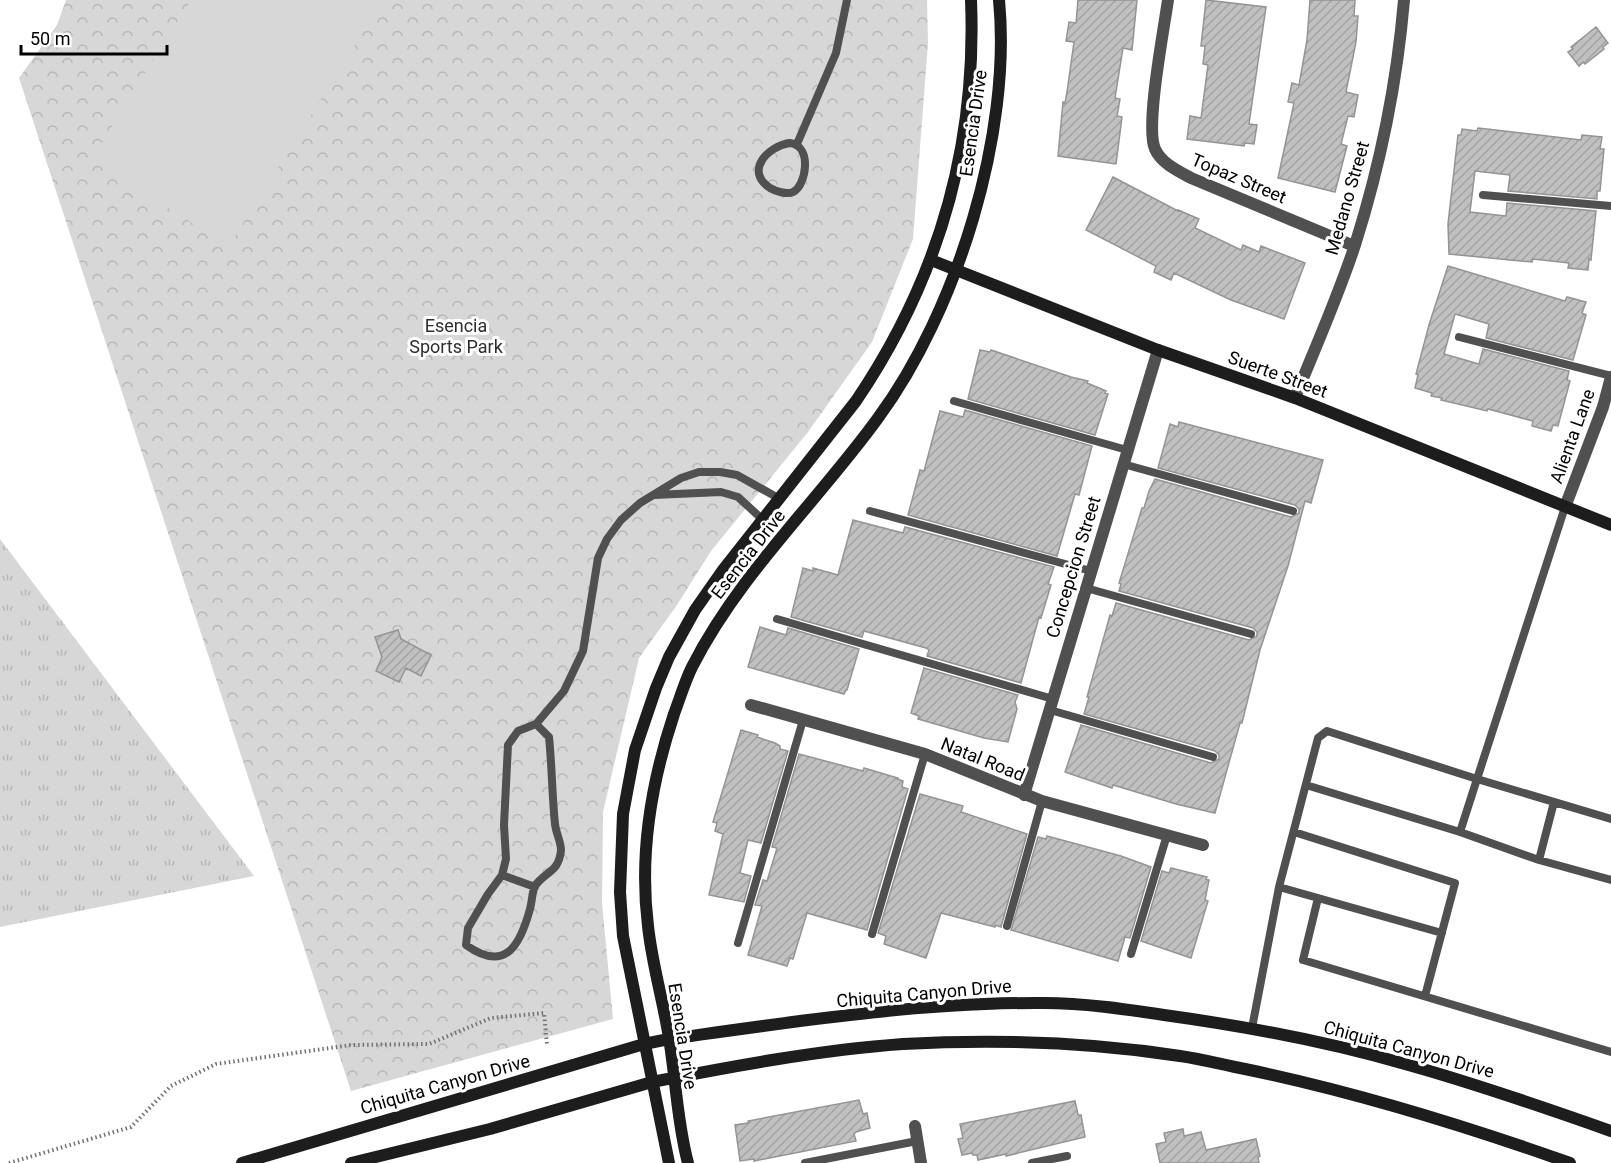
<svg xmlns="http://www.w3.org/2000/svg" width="1611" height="1163" font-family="Roboto,sans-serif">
<defs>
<pattern id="grass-tufts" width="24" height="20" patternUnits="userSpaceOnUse" patternTransform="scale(1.5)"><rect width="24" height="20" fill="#d7d7d7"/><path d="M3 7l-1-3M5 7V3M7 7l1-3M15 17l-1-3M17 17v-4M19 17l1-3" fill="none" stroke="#b7b7b7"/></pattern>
<pattern id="forest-crowns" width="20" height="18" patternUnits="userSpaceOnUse" patternTransform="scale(1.5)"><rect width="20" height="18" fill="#d7d7d7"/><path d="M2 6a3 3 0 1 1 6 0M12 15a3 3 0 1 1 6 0" fill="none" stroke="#b7b7b7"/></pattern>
<pattern id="building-hatch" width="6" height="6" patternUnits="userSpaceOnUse" patternTransform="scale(1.5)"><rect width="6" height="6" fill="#c0c0c0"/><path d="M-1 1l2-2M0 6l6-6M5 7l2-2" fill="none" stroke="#a3a3a3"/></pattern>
</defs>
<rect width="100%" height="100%" fill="#fff"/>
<!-- grass -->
<path fill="url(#grass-tufts)" d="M0 539 254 876 0 927Z"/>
<!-- forest -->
<path fill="url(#forest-crowns)" d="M66 0H927L928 43 913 239 872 342 808 432 711 551 677 605 639 658 603 812 602 903 613 1019 351 1091 19 78 57 25Z"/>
<!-- garden -->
<path fill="#d7d7d7" d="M191 0H383L229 246 91 160Z"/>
<!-- building -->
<path fill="url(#building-hatch)" stroke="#949494" stroke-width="1.5" d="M1078 0H1137L1132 50 1123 48 1115 98 1120 99 1117 116 1122 117 1116 164 1058 156 1063 102 1065 103 1067 92 1074 42 1066 41 1069 22 1076 23Z
M1206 0 1266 7 1249 124 1257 125 1254 144 1245 143 1244 146 1187 139 1190 116 1201 118 1208 65 1203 64 1205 46H1201Z
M1310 0H1355L1354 16H1358L1356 42 1346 92 1358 95 1354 117 1348 116 1341 144 1347 146 1335 192 1278 178 1294 103 1288 102 1292 83 1299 85 1307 40Z
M1596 27 1608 43 1603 47 1604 49 1585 64 1583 62 1579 66 1568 52 1573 49 1571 47Z
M1478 128 1581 140 1582 135 1602 137 1600 149H1604L1600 191H1597V199L1508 191 1510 175 1475 171 1470 212 1506 216 1507 203 1596 211 1591 260 1589 259 1588 270 1568 268 1569 263 1533 259 1532 262 1449 254 1448 224 1458 135H1461L1462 129 1477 131Z
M1113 177 1178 211V210L1199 219 1195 228 1241 250 1243 245 1259 252 1261 246 1305 263 1284 319 1231 300 1174 273 1171 280 1154 272 1156 266 1086 230Z
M1448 266 1565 301 1567 297 1586 302 1582 313 1586 315 1573 360 1486 338 1489 324 1455 314 1444 354 1479 364 1483 349 1569 371 1567 380 1570 381 1558 426 1553 425 1551 431 1532 426 1533 421 1488 409 1487 411 1441 400 1442 398 1431 396 1432 393 1415 388 1418 375 1416 374 1429 325Z
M980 350 990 352 991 350 1071 377 1088 381 1087 383 1106 391 1105 393 1108 394 1095 435 968 399Z
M965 410 1092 446 1079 495 1075 494 1057 556 908 515 920 470 924 471 940 411 963 417Z
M1179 422 1323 460 1311 503 1305 501 1288 566 1260 650 1242 723H1240L1215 813 1176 804 1113 785 1112 788 1065 772 1081 725 1211 763 1219 759V755L1215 751 1084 714 1089 697H1087L1110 615 1112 616 1116 603 1249 640 1257 636V632L1253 628 1119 591 1121 584 1119 583 1142 508H1144L1149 491 1155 479 1291 517 1299 513V509L1295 505 1158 468 1170 424 1178 427Z
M853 520 903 533 905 527 1054 567 1048 584 1051 585 1041 618 1039 617 1021 683 927 656 929 650 926 648 864 631 862 637 791 617 803 568 813 571V568L838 575Z
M760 627 786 635 788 628 859 649 847 690H846L844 694 748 667Z
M398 630 401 639 431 655 421 676 406 668 399 682 376 671 382 657 375 637Z
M924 668 1018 695 1015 702 1017 709 1008 742 984 738 918 719 919 716 911 713Z
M741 730 758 735 757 737 775 743 780 746V749L788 751 761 843 748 840 740 873 751 876 744 902 709 895 723 834 715 831 717 823 713 822Z
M799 754 863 771 864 768 898 778 897 779 903 781 902 787 908 789 867 930 807 913 793 959 790 958 787 966 748 955 762 906 755 905 763 880 767 881 777 848 772 847Z
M920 794 963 806 961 812 1027 834 1001 927 995 925V927L941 913 926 958 884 944 886 936 878 933Z
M1047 836 1121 856 1151 867 1130 938 1125 937 1118 961 1011 930 1038 837 1046 839Z
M1171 868 1207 877 1206 879 1209 880 1205 900 1208 901 1191 958 1141 941 1162 871 1169 873Z
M859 1100 863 1114 867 1113 870 1128 856 1132 854 1134 856 1141 754 1161V1159L740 1161 735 1125 748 1123V1121Z
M1075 1101 1078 1115H1081L1085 1137 1006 1156V1154L978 1160 977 1155H973L972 1153 962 1155 958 1139 963 1138 960 1124Z
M1183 1129 1184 1136 1201 1132 1206 1150 1256 1139 1260 1156 1258 1157 1259 1163H1160L1156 1144 1166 1142 1164 1133Z"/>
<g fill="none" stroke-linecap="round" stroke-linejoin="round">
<!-- path -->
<path stroke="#727272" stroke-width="4" stroke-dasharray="1.5 3" stroke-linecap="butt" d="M9 1163 131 1127 171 1086 216 1064 351 1045 429 1044 491 1018 544 1013 547 1044"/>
<!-- lane -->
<path stroke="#505050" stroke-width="8" d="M790 143C813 146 806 186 793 192 787 195 775 191 770 188 744 171 768 146 790 143Z
M797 144 836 53 847 0
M1483 195 1611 206
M1459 337 1611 376
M954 401 1127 450
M1123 464 1293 511
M654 495 721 492 738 497 762 519
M1565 507 1477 779 1611 819
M870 511 1091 571
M1086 588 1251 634
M777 619 1053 699
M1050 710 1213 757
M536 724 549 737C552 766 552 795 555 824 556 833 561 842 561 850 559 873 545 871 535 886 532 892 532 902 530 909 520 946 505 973 466 945L468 928 488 894 502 875 506 859 504 825 508 745 518 731 536 724 564 691 583 651 598 558 607 539 621 520 640 503 681 478 699 472H720L737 475 780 499
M1294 832 1455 883 1425 996
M1460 832 1539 860 1611 880
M1539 860 1554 802
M502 875 535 887
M1279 887 1318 738 1327 731 1477 779 1460 832 1306 785
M1318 898 1442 933
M1007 926 1042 801
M872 934 925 754
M738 943 803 720
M1131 954 1167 835
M1252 1028 1279 887 1318 898 1303 960 1611 1052
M805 1163 917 1141
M1032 1163 1067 1156"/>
<!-- street -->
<path stroke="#505050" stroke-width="12" d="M1168 0C1164 29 1145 127 1155 149 1161 163 1178 171 1191 178L1354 246
M1295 398C1315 348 1338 297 1355 245 1380 166 1397 83 1404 0
M1565 507 1603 407 1611 377
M751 705 925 754 1042 801 1203 845
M1024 795 1158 350
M915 1126 921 1163"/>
<!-- secondary -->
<path stroke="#1d1d1d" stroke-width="12" d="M931 260 1158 350 1295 398 1611 525
M242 1163 644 1044 669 1039C791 1022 921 1002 1044 1003 1084 1003 1124 1009 1164 1015 1244 1026 1326 1041 1405 1064 1474 1083 1543 1107 1611 1131
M351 1163 490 1129 652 1082C734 1066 819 1050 903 1044 995 1039 1089 1042 1180 1056 1202 1059 1223 1065 1245 1069 1356 1092 1463 1125 1570 1163
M669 1163 623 936 620 892 623 814 635 750 656 688 669 657 695 610 723 570 856 401C938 280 977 146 971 0
M688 1163C677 1122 676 1080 669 1038 663 1000 652 964 648 926 639 854 651 783 674 714 680 698 685 681 692 667 739 574 818 501 878 418 957 311 1012 133 999 0"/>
</g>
<g text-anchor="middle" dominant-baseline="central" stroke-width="6" stroke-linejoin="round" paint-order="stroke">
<!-- street labels -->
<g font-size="18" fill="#000" stroke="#fff">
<text transform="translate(973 123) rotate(-82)">Esencia Drive</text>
<text transform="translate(1239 178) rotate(23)">Topaz Street</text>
<text transform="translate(1347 198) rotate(-74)">Medano Street</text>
<text transform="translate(1278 374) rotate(20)">Suerte Street</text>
<text transform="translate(1572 436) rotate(-70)">Alienta Lane</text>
<text transform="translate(748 554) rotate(-52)">Esencia Drive</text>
<text transform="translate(1073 567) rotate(-73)">Concepcion Street</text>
<text transform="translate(983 759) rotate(22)">Natal Road</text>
<text transform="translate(924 993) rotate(-5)">Chiquita Canyon Drive</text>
<text transform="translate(683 1036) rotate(81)">Esencia Drive</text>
<text transform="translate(1409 1049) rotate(15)">Chiquita Canyon Drive</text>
<text transform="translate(445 1084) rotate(-16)">Chiquita Canyon Drive</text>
</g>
<!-- park labels -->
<g font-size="18" fill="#2e2e2e" stroke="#fff">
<text x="456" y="325">Esencia<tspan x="456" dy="21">Sports Park</tspan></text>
</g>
</g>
<!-- scale -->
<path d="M21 45v9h146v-9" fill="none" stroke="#000000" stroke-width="3"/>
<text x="30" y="45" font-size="18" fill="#000000" stroke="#ffffff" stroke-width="4.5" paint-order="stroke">50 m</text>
</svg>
